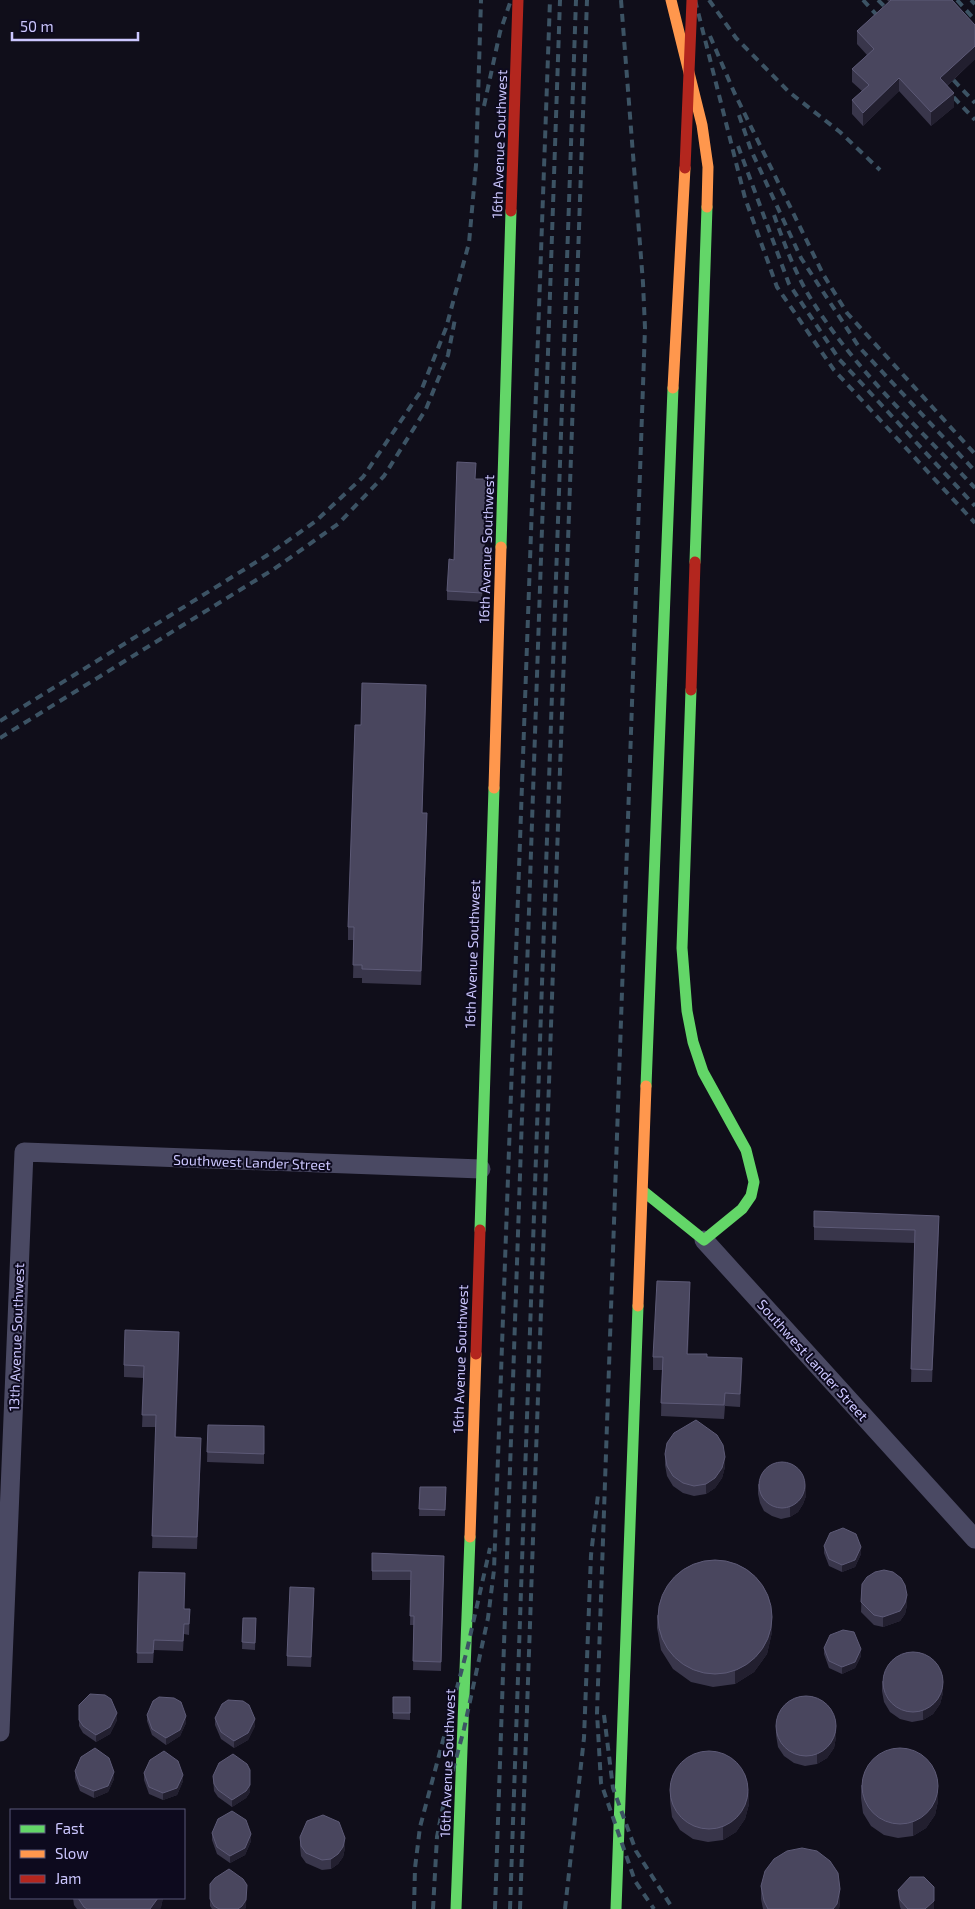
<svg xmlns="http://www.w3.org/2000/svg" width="975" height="1909" font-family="'Exo 2',sans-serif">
<rect width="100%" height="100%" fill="#100e1a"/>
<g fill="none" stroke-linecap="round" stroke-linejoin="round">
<!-- street -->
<path stroke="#4a4963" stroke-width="19" d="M704 1240 975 1539
M0 1732 24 1152 481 1169"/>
<!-- fast -->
<path stroke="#63d668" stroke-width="11" d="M501 547 511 211
M695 562 707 207
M646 1086 673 388
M643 1191 704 1240 742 1209 751 1196 754 1182 746 1150 703 1072 693 1042 687 1011 682 948 691 690
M480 1230 494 788
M456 1909 470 1537
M616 1909 638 1306"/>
<!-- slow -->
<path stroke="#ff974d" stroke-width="11" d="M671 0 702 125 708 167 707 207
M673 388 685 168
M494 788 501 547
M638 1306 646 1086
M470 1537 476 1354"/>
<!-- jam -->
<path stroke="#b3261e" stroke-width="11" d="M511 211 518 0
M691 690 695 562
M476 1354 480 1230"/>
<!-- rail -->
<path stroke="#3c5364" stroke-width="4" stroke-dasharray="8 6" stroke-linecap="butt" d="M621 0 643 283 645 328 597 1713 601 1783 635 1881 654 1909
M695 0 745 198 777 287 834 370 975 523
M709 0 736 38 789 92 840 132 880 170
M863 0 884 23
M878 0 895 17
M957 0 975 20
M971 0 975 4
M710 36 734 92 823 274 847 313 975 454
M944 70 975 103
M944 87 975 120
M484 106 500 32 511 0
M739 115 751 150 801 258 859 347 975 471
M738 146 789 284 839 359 975 506
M774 215C784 243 795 273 811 299 855 370 919 428 975 488
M0 721 266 556 316 521 363 477 421 391 446 328 469 243 476 165 481 0
M0 738 274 569 338 524 384 476 426 409 448 355 455 319
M604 1715 613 1788 636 1851 673 1909
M414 1909 415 1868 420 1827 467 1650 490 1548
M433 1909 437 1837 442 1811 464 1729 488 1618 494 1570 550 0
M495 1909 560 0
M510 1909 576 0
M520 1909 587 0
M565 1909 584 1738 591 1555 598 1495"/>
<!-- jam-bridge -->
<path stroke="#b3261e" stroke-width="11" d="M685 168 692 0"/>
</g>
<!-- wall -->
<path fill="#39364b" d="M887 0H952L975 25V59L947 86 954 107 931 126 899 91 863 126 852 114V100L862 91 852 82V69L867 55 857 44V31L889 2Z
M475 479 487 488 482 602 447 600V591L454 560Z
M426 698 422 813 427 826 421 985 362 983V978H353L354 940H348V927L361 725Z
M814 1227 939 1229 932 1382H911L915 1243 814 1240Z
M690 1295 688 1354 707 1357 742 1371 740 1407 725 1406 724 1419 661 1416 662 1370H653V1357Z
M179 1344 176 1437 201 1449 197 1549 152 1548 156 1427H142L144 1378 124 1377V1365Z
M208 1425 264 1426V1464L207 1462Z
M665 1454 725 1467 722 1478 715 1488 706 1494 694 1496 683 1493 673 1486 667 1476 665 1465Z
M758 1484 806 1496 803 1504 798 1512 790 1517 781 1519 772 1516 764 1511 760 1503 758 1494Z
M420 1487H446L445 1516H419Z
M824 1546 861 1554 855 1567 842 1572 829 1566 824 1553Z
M372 1553 444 1556 441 1671 413 1670 414 1625H410L411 1580H372Z
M139 1572 185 1609H190L189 1635 184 1634 183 1651 154 1650 153 1663H137Z
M862 1584 907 1605 905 1614 900 1621 883 1627 874 1625 861 1612Z
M314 1598 311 1667 287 1666V1656Z
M657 1615 772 1632 767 1654 754 1672 735 1684 713 1687 691 1682 673 1669 661 1650 657 1628Z
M243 1618H256L255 1650 242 1649Z
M824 1648 861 1656 855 1668 842 1674 829 1668 824 1654Z
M882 1681 943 1693 940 1704 933 1714 923 1720 912 1722 900 1719 890 1712 884 1702 882 1691Z
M393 1697H410V1720L393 1719Z
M79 1705 117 1720 110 1734 96 1742 83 1733 79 1726Z
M147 1715 186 1723 180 1736 166 1745 152 1735 147 1721Z
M215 1718 255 1726 248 1740 234 1748 221 1739 215 1725Z
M776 1725 836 1737 834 1748 827 1758 817 1764 805 1766 794 1763 784 1756 778 1747 776 1735Z
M75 1771 114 1779 108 1792 94 1798 80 1791 75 1778Z
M144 1773 183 1781 177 1795 163 1800 149 1794 144 1780Z
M213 1776 250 1792 246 1798 232 1807 218 1797 214 1791Z
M861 1785 938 1801 935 1815 926 1828 913 1836 898 1838 884 1835 871 1826 863 1813 861 1798Z
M670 1788 749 1804 745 1819 736 1832 723 1840 708 1842 693 1839 680 1830 672 1817 670 1801Z
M212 1833 251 1841 245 1855 230 1863 217 1854 212 1840Z
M300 1837 345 1848 343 1857 338 1864 331 1869 322 1870 306 1863 301 1856 300 1847Z
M210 1884 246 1907 245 1909H212L210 1906Z
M761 1886 840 1902 839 1909H763L761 1899Z
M898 1890 934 1908 933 1909H901L900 1907 898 1896Z
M73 1898H163L161 1907 160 1909H77L74 1905Z"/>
<!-- shaded-wall -->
<path fill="#221f2f" d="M975 46V59L940 92V78Z
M899 78V91L863 126V113Z
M954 93V107L931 126V112Z
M426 685V698L422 826V813Z
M427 813V826L421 985V971Z
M939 1216V1229L932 1382V1370Z
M690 1282V1295L687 1367V1354Z
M179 1332V1344L175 1449V1437Z
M742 1358V1371L740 1407V1394Z
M725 1457V1467L722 1478 715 1488 706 1494V1484Z
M806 1485V1496L803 1504 798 1512 790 1517V1507Z
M861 1547V1554L855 1567 842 1572V1565Z
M907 1595V1605L905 1614 900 1621 883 1627V1617Z
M772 1619V1632L767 1654 754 1672 735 1684V1670Z
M861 1649V1656L855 1668 842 1674V1667Z
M943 1683V1693L940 1704 933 1714 923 1720V1710Z
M117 1713V1720L110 1734 96 1742V1735Z
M186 1716V1723L180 1736 166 1745V1738Z
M255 1719V1726L248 1740 234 1748V1741Z
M836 1727V1737L834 1748 827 1758 817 1764V1754Z
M250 1770V1792L246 1798 232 1807V1800Z
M114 1772V1779L108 1792 94 1798V1791Z
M183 1775V1781L177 1795 163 1800V1793Z
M938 1788V1801L935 1815 926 1828 913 1836V1822Z
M749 1791V1804L745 1819 736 1832 723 1840V1827Z
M251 1834V1841L245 1855 230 1863V1856Z
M345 1838V1848L343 1857 338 1864 331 1869V1859Z
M247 1885 246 1907 245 1909H238Z
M934 1887V1908L933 1909H925Z
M840 1889V1902L839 1909H833Z
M158 1898H163L161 1907 160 1909H150Z"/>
<!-- building -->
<path fill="#49465e" stroke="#5d5a77" d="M891 0H952L975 25V46L940 78 954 93 931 112 899 78 863 113 852 100 869 85 852 69 874 49 857 31Z
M457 462 476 463 475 479H487L482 593 447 591 449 559 454 560Z
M362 683 426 685 422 813H427L421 971 362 969V965H353L354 927H348L355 725H361Z
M814 1211 939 1216 932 1370 911 1369 915 1230 814 1227Z
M657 1281 690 1282 687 1354H707V1357L742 1358 740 1394 725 1393 724 1405 661 1403 663 1357H653Z
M125 1330 179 1332 175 1437 201 1438 197 1537 152 1536 156 1415H142L144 1366 124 1365Z
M696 1420 717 1435 723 1445 725 1457 722 1468 715 1478 706 1484 694 1486 683 1483 673 1476 667 1466 665 1454 667 1443 674 1433Z
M208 1425 264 1426V1454L207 1452Z
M759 1485a23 23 0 1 1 46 0a23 23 0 1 1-46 0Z
M420 1487H446L445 1510 419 1509Z
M843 1528 856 1534 861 1547 855 1560 842 1565 829 1559 824 1546 830 1533Z
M372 1553 444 1556 441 1662 413 1661 414 1616H410L411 1571H372Z
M658 1617a57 57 0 1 1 114 0a57 57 0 1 1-114 0Z
M884 1570 893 1572 901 1578 905 1585 907 1595 905 1603 900 1611 883 1617 874 1615 861 1602 862 1584 867 1577 875 1572Z
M139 1572 185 1573 184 1609H190L189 1624H184L183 1641 154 1640 153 1653H137Z
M290 1587 314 1588 311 1657 287 1656Z
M243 1618H256L255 1643 242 1642Z
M843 1630 854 1632 861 1649 855 1662 842 1667 829 1661 824 1648 830 1635Z
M883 1682a30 30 0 1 1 60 0a30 30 0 1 1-60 0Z
M90 1694 105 1695 111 1699 117 1713 110 1727 96 1735 83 1726 79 1720V1705Z
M776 1726a30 30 0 1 1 60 0a30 30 0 1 1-60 0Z
M159 1697 174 1698 181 1702 186 1716 180 1730 166 1738 152 1729 147 1715 153 1701Z
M393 1697H410V1713H393Z
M228 1700 243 1701 249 1705 255 1719 248 1733 234 1741 221 1732 215 1718 222 1704Z
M862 1786a38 38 0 1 1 76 0a38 38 0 1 1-76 0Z
M95 1748 109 1758 114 1772 108 1786 94 1791 80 1785 75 1771 81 1757Z
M670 1790a39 39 0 1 1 78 0a39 39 0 1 1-78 0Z
M164 1751 178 1761 183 1775 177 1788 163 1793 149 1787 144 1773 150 1760Z
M233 1754 247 1764 250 1770V1785L246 1791 232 1800 218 1790 214 1784 213 1776 219 1763Z
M232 1811 246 1820 251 1834 245 1848 230 1856 217 1847 212 1833 218 1819Z
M323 1815 339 1822 345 1838 343 1847 338 1854 331 1859 322 1860 306 1853 301 1846 300 1837 307 1821Z
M802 1848 817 1851 830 1861 838 1873 840 1889 837 1904 833 1909H768L764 1901 761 1886 765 1871 774 1859 787 1851Z
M229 1869 243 1879 247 1885 246 1900 242 1906 238 1909H219L214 1906 210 1899V1884L215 1878Z
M910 1877H924L934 1887V1901L925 1909H908L900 1900 898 1890Z
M78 1898H158L150 1909H87L84 1907Z"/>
<g text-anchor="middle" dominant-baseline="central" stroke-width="4" stroke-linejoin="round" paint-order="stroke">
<!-- street labels -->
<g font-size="14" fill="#ccc7ff" stroke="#0d0a1e">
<text transform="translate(499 144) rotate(-88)">16th Avenue Southwest</text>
<text transform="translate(486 549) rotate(-88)">16th Avenue Southwest</text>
<text transform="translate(472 954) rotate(-88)">16th Avenue Southwest</text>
<text transform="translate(252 1162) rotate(2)">Southwest Lander Street</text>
<text transform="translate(16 1337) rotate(-88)">13th Avenue Southwest</text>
<text transform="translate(460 1359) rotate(-88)">16th Avenue Southwest</text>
<text transform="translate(813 1360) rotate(48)">Southwest Lander Street</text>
<text transform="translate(447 1763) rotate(-88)">16th Avenue Southwest</text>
</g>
</g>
<!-- legend -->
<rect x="10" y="1809" width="175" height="90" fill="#0d0a1e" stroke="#595678"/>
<rect x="20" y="1825" width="25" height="8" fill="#63d668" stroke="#595678"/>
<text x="55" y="1834" font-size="15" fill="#ccc7ff">Fast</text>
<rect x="20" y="1850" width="25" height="8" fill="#ff974d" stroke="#595678"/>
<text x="55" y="1859" font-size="15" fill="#ccc7ff">Slow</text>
<rect x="20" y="1875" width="25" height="8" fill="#b3261e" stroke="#595678"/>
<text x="55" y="1884" font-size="15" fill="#ccc7ff">Jam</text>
<!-- scale -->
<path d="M12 32v8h126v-8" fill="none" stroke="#ccc7ff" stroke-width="2.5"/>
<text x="20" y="32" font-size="15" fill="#ccc7ff" stroke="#0d0a1e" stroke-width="4" paint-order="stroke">50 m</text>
</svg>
